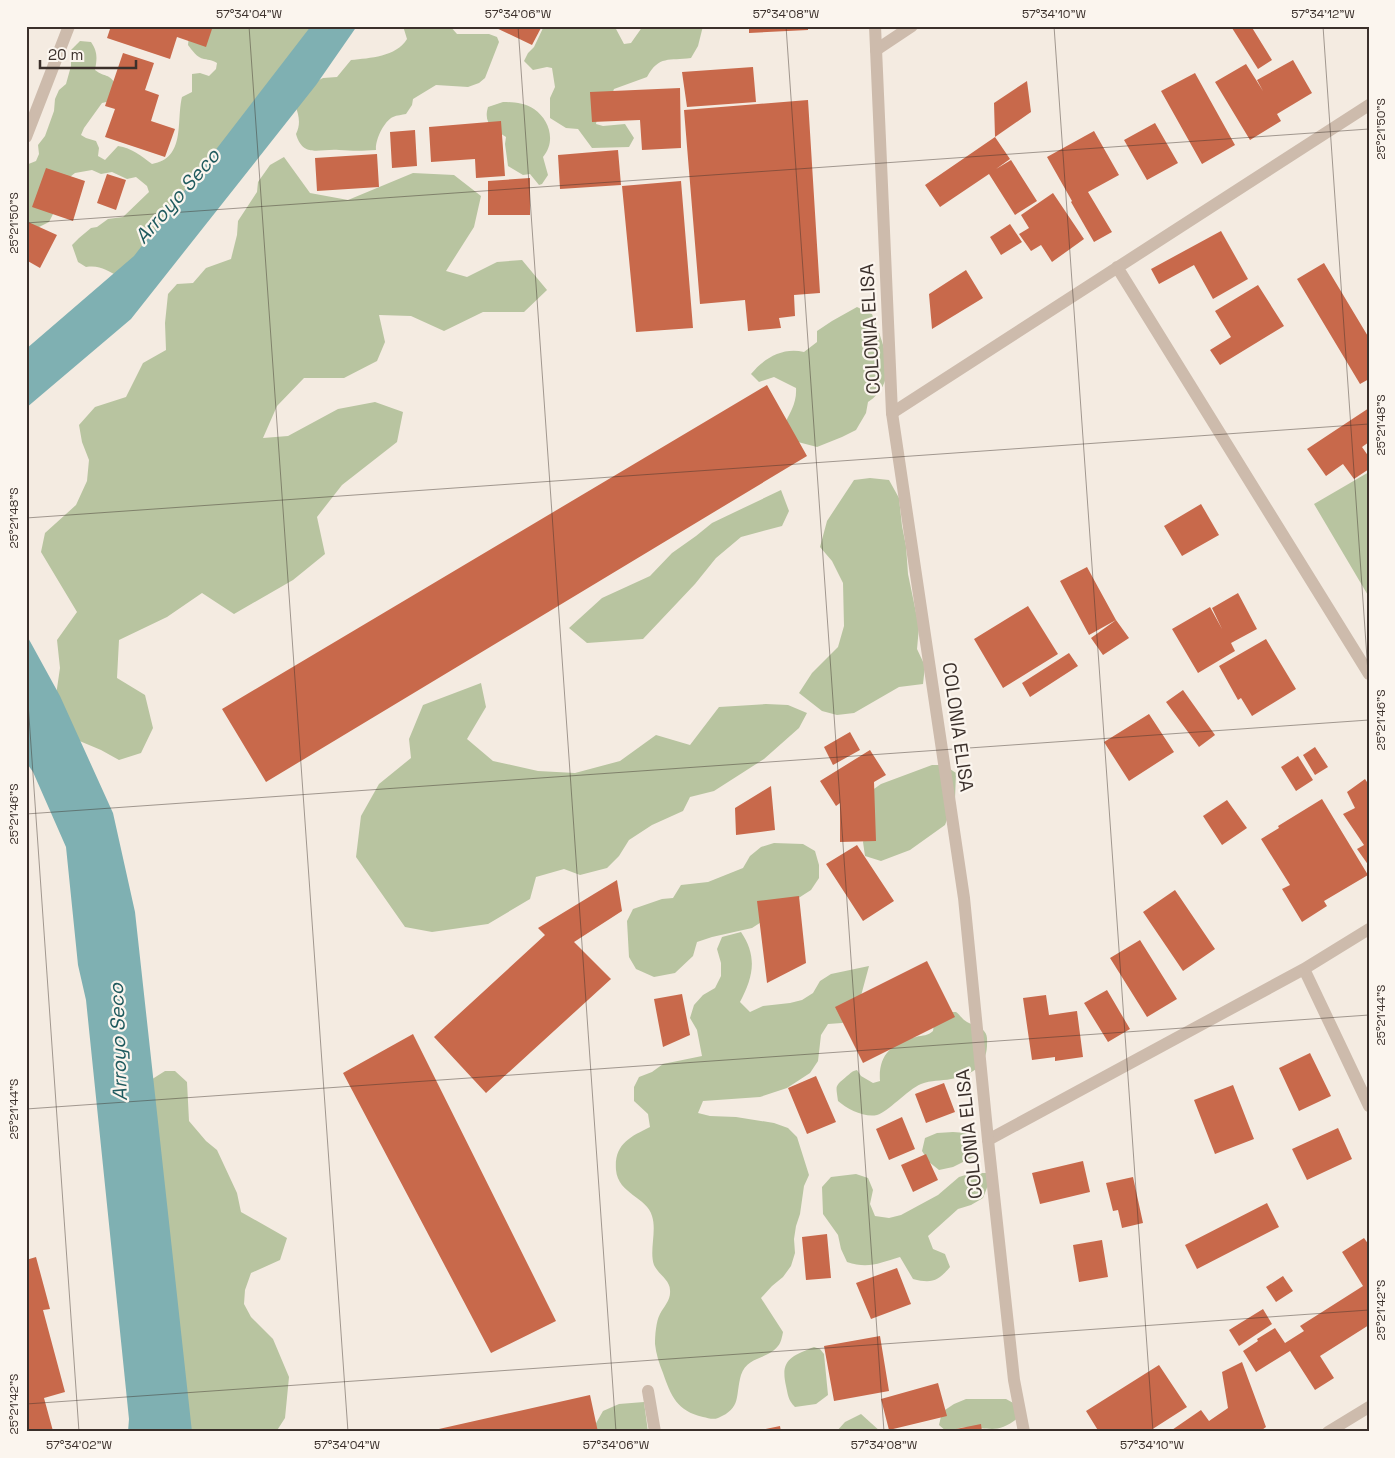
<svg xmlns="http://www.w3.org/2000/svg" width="1395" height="1458" font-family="'Space Grotesk',sans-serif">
<rect width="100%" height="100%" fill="#f4ebe1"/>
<!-- green -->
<path fill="#b8c4a0" d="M199 26H321L120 277C106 271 102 265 86 267L78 262 72 245 79 238 91 228 97 227 108 219 123 217 149 192 147 186 136 177 127 179 112 172 101 174 92 170 75 173 66 180 56 208 49 222 29 232H26V165L36 161 39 154 38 145 45 136 54 111 55 99 59 90 66 84 71 66V50L80 41 91 42C98 52 97 59 95 70 107 79 107 71 118 87L115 100 102 103 84 128 81 135 86 138 96 141 99 148 98 156 105 160 118 146C132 148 141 156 152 164 186 158 176 122 182 97L192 92V74L200 73 209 76 216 69 217 63C212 60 210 60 204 59 197 58 192 50 188 45L189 35Z
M403 26H450L457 34H489L497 37 499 42 485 78 479 83 468 87 436 85 413 99 412 105 406 114C402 115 397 115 393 117 384 121 375 140 376 150 363 151 352 151 339 150 321 148 303 159 296 134 301 124 299 115 295 105L305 87 323 78 337 77 351 60C370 58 396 57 407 39Z
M544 26H610L616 29 624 44 631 43 643 26H703L698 46 691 58C669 61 659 55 647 77L614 89 611 97 599 109 596 124 603 126 625 124 634 138 629 147 592 148 578 129 566 128 550 118V98L555 87 552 68 547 67 533 70 524 61 528 53 534 47Z
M503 102C513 102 525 103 534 109 550 120 556 142 543 157L548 175 542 184 539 185 530 174 523 175 508 166 505 144 506 137C493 129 483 124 488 107Z
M284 157 310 193 348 200 413 173 454 175 481 196 474 227 446 271 467 277 497 262 522 260 547 290 524 312H483L444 331 411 316 379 315 385 342 377 361 344 378H304L277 406 263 438 288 436 338 409 375 402 403 412 397 442 342 485 317 517 325 554 293 580 234 614 202 593 167 617 119 640 117 678 145 695 153 728 141 753 119 760 101 750 70 737 55 702 60 668 57 640 77 612 41 552 45 533 76 505 87 481 89 460 82 442 79 425 95 407 126 397 143 363 166 350 165 323 168 294 177 284 193 283 206 268 231 259 237 235 238 221 257 192 258 182 270 165Z
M857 307 872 314C883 344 901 380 868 402L866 413 856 430 842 437 817 447 798 442 783 427C790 413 797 403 796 388L774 377 759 382 751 374C764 358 783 347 804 352L817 342V331L832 321Z
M1369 472V597L1314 504Z
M870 478 889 480 899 498 902 526 906 546 908 574 919 627 917 649 925 666 923 684 899 687 854 713 837 715 822 711 799 693 812 673 838 647 844 626 843 583 832 561 820 547 827 521 854 480Z
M781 490 789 511 782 526 741 537 716 558 695 584 643 639 587 643 569 628 602 598 650 576 672 553 696 536 712 523Z
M481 683 486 707 467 739 493 761 538 771 575 773 620 761 656 735 690 745 719 707 766 704 788 705 807 713 799 728 764 759 714 791 690 797 683 811 652 825 629 840 619 856 607 868 580 875 564 869 536 877 530 899 488 924 432 932 405 927 356 857 361 816 379 784 411 758 409 739 423 705Z
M932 765H944L956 773 955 799 945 825 910 850 881 861 865 856 863 842 871 817V791L881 784Z
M774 843 803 844 815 851 819 865V878L811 890 752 928 712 937 697 942 693 956 675 973 654 977 636 969 629 957 627 921 633 909 662 899 673 898 681 885 708 882 743 868 750 856 761 847Z
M741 932C758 957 753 977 740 1002L750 1012 763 1006 790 1003 802 1000 813 993 820 981 831 974 869 966 855 1018 842 1023 828 1024 821 1035 818 1061 810 1073 787 1088 760 1097 703 1101 698 1113 710 1116 736 1117 774 1123 788 1128 797 1137 809 1175 804 1186 800 1214 796 1226 794 1239 795 1253 791 1266 783 1277 772 1286 761 1298 783 1332C782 1337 781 1343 778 1346 767 1360 747 1356 741 1375 735 1396 742 1408 718 1418 713 1420 708 1418 703 1417 677 1411 671 1396 663 1373 659 1363 656 1354 655 1344 655 1336 656 1321 660 1314 664 1306 671 1300 670 1290 670 1280 658 1274 654 1265 649 1251 657 1231 652 1216 647 1197 618 1194 616 1170 614 1144 630 1137 650 1127L648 1114 634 1101V1087L639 1077 652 1072 663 1064 702 1056 697 1030 690 1018 694 1005 703 995 715 988 721 976V963L717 949 722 937Z
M950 1012H956C960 1015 963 1020 967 1022 972 1025 980 1026 984 1031 988 1035 987 1041 987 1046 986 1067 971 1075 951 1079 941 1081 931 1080 921 1084 907 1090 888 1112 877 1115 865 1118 847 1109 838 1101 836 1085 834 1087 847 1076 851 1073 852 1071 857 1070L861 1076 873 1083 880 1081C878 1056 891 1043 916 1037 923 1035 928 1036 933 1031L934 1024Z
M165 1071H175L187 1082 189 1121 206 1141 217 1150 237 1193 241 1212 287 1238 280 1260 251 1273 245 1290 244 1304 251 1317 273 1339 289 1377 285 1418 276 1432H176L146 1083Z
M953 1132 966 1133 976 1140 977 1155 953 1167 939 1170 929 1162 922 1151 925 1138 937 1133Z
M972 1173H986L988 1185 983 1198 971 1205 958 1209 928 1236 933 1249 945 1254 950 1267C938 1281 932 1284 913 1279L900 1257C880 1263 868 1269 847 1262L841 1249 838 1235 823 1214 822 1187 831 1177 856 1174 868 1178 873 1190 870 1204 875 1216 889 1218 901 1215 938 1195 959 1177Z
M814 1347 820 1349 824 1354 828 1395 816 1404 795 1407C788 1400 788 1395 786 1386 780 1360 791 1356 814 1347Z
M966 1399H1006L1017 1405 1018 1418C997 1434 992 1428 967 1427 961 1427 954 1430 947 1432L939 1425 942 1412 954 1404Z
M644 1402 648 1432H591L603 1411 619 1404Z
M861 1414 881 1432H836L845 1422Z"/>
<!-- water -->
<path fill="#7fb0b2" d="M311 26H357L316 85 131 319 26 408V349L134 256Z
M26 634 60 696 113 813 135 912 192 1432H128L129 1419 86 1000 78 965 66 847 33 772 26 762Z"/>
<!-- building -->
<path fill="#c8694b" d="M111 26H204L212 29 206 47 177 37 170 59 107 38Z
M492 26H542L532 45Z
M749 26H808V30L749 33Z
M1235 26H1251L1272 60 1258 69 1232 28Z
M123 53 154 63 145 90 159 95 151 121 175 129 165 157 105 137 115 109 105 106Z
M1293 60 1312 93 1277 114 1281 121 1250 140 1215 82 1246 64 1263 91 1257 80Z
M753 67 756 102 687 107 682 72Z
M1195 73 1235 145 1202 164 1161 91Z
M1027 81 1031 112 995 137 994 103Z
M680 88 681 148 642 150 640 120 592 122 590 92Z
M808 100 820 293 794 295 795 316 779 318 781 328 748 331 745 300 700 304 684 110Z
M501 121 505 176 476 178 475 159 431 162 429 127Z
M1155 123 1178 163 1147 180 1124 140Z
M415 130 417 166 392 168 390 132Z
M1094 131 1119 175 1088 192 1112 232 1094 242 1071 202 1072 201 1047 157Z
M995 137 1010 159 996 169 1011 160 1037 201 1015 215 989 174 940 207 925 185Z
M618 150 621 185 560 189 558 155Z
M377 154 379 187 317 191 315 158Z
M46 168 85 181 73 221 32 207Z
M107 174 126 180 116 210 97 203Z
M530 178V215H488V181Z
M681 181 693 328 636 332 622 186Z
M1053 193 1084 239 1052 262 1041 245 1031 251 1019 234 1029 228 1021 215Z
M26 221 57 235 40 268 26 260Z
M1010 224 1022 242 1001 255 990 237Z
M1221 231 1248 279 1213 299 1194 265 1159 284 1151 269Z
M1324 263 1369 338V379L1360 384 1297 279Z
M966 270 983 298 932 329 929 294Z
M1258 285 1284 326 1220 365 1210 350 1231 337 1215 311Z
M767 385 807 456 266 782 222 709Z
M1369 408V442L1362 447 1369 457V469L1354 479 1343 464 1326 476 1307 449Z
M1201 504 1219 535 1182 556 1164 526Z
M1087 567 1116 620 1089 635 1060 581Z
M1238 593 1257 629 1231 643 1235 651 1198 673 1172 629 1210 607 1222 629 1212 608Z
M1028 606 1058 654 1003 688 974 639Z
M1116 620 1129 638 1103 655 1091 638Z
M1266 639 1296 689 1252 716 1241 698 1238 700 1219 666Z
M1069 653 1078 666 1030 697 1022 683Z
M1183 690 1215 735 1199 747 1166 702Z
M1149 714 1174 752 1129 781 1104 742Z
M850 732 860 750 833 765 824 747Z
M1315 747 1328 767 1315 775 1303 755Z
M870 750 886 775 874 782 876 841 840 842V803L836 806 820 781Z
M1298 756 1313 780 1296 791 1281 767Z
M1365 779 1369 785V866L1357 849 1364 845 1343 814 1355 808 1347 792Z
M771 786 775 830 736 835 735 808Z
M1322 799 1368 875 1324 901 1327 906 1302 922 1282 889 1290 885 1261 839 1279 828 1278 826Z
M1227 800 1247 828 1222 845 1203 816Z
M857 845 894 901 863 921 826 864Z
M617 880 622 911 574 942 611 979 486 1093 434 1037 545 935 538 928Z
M1175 890 1215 949 1183 971 1143 912Z
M799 896 806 963 767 983 757 901Z
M1140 940 1177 999 1147 1017 1110 958Z
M927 961 955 1017 863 1063 835 1007Z
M1107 990 1130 1029 1108 1042 1084 1003Z
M682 994 690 1035 663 1047 654 999Z
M1046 995 1049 1015 1077 1011 1083 1057 1055 1061V1057L1032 1060 1023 998Z
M413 1034 556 1321 491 1353 343 1073Z
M1310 1053 1331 1096 1299 1111 1279 1068Z
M816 1076 836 1122 807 1134 788 1088Z
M944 1083 955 1112 926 1123 915 1094Z
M1233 1085 1254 1139 1215 1154 1194 1100Z
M902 1117 915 1149 889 1160 876 1129Z
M1338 1128 1352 1159 1307 1180 1292 1149Z
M926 1154 938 1180 913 1192 901 1165Z
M1083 1161 1090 1192 1040 1204 1032 1173Z
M1133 1177 1143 1223 1122 1228 1118 1210 1113 1211 1106 1183Z
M1267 1203 1279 1227 1197 1269 1185 1245Z
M827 1234 831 1278 806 1280 802 1237Z
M1364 1238 1369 1245V1325L1320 1356 1334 1378 1315 1390 1290 1351 1256 1372 1243 1351 1258 1341 1257 1339 1275 1328 1285 1343 1304 1331 1300 1326 1363 1286 1342 1252Z
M1102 1240 1108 1277 1079 1282 1073 1245Z
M36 1257 50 1309 43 1310 65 1392 44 1398 53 1431 50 1432H26V1260Z
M897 1268 911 1304 871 1319 856 1283Z
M1283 1276 1293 1291 1276 1302 1266 1287Z
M1263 1309 1272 1324 1239 1346 1229 1330Z
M880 1336 889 1391 834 1401 824 1346Z
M1242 1362 1266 1427 1259 1432H1169L1201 1410 1209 1421 1228 1408 1222 1372Z
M1159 1365 1187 1407 1148 1432H1099L1086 1411Z
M938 1383 947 1416 889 1430 881 1399Z
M590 1395 598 1432H430V1431Z
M981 1424 982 1432H946V1431Z
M780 1426 781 1432H757L756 1431Z"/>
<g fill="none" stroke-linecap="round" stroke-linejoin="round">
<!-- minor -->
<path stroke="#cdbbac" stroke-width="12" d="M876 50 912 26
M26 137 69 26
M1117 267 1369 674
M892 413 1369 105
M1304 969 1369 1106
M988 1140 1304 969 1369 929
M648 1391 655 1432
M1328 1432 1369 1407"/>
<!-- tertiary -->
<path stroke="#cdbbac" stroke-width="12" d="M875 26 892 413 964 898 988 1140 1014 1380 1024 1432"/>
</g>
<!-- ticks -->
<path fill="none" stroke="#3b302b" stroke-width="1" stroke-opacity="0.45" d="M249 26 348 1432M518 26 616 1432M786 26 884 1432M1054 26 1153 1432M1323 26 1369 687M26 223 1369 129M26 518 1369 424M26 674 79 1432M26 814 1369 720M26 1109 1369 1015M26 1404 1369 1310"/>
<g text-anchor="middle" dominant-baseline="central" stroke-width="4.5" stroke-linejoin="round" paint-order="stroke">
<!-- street labels -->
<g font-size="19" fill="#3b302b" stroke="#fbf5ee">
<text transform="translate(870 329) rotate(-93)">COLONIA ELISA</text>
<text transform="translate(958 727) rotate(82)">COLONIA ELISA</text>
<text transform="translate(969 1134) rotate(-96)">COLONIA ELISA</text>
</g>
<!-- water labels -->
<g font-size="20" font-style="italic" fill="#1f5a5e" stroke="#fbf5ee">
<text transform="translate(177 196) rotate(-49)">Arroyo Seco</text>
<text transform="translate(118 1042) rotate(-92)">Arroyo Seco</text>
</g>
</g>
<!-- border -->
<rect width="1395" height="1458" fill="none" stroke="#fbf5ee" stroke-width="55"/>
<!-- scale -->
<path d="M40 60v8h96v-8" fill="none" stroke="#3b302b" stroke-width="2.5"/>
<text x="48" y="60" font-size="15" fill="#3b302b" stroke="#fbf5ee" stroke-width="4" paint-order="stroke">20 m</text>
<rect x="28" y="28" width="1340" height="1402" fill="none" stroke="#3b302b" stroke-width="2"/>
<g font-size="12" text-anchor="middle" fill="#3b302b">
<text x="249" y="18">57°34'04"W</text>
<text x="518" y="18">57°34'06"W</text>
<text x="786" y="18">57°34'08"W</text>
<text x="1054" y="18">57°34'10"W</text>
<text x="1323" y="18">57°34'12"W</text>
<text transform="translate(1381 129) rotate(-90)" y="4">25°21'50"S</text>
<text transform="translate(14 223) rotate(-90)" y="4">25°21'50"S</text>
<text transform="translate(1381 425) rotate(-90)" y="4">25°21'48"S</text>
<text transform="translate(14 518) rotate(-90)" y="4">25°21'48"S</text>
<text transform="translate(1381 720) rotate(-90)" y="4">25°21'46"S</text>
<text transform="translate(14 814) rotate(-90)" y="4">25°21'46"S</text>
<text transform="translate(1381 1015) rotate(-90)" y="4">25°21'44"S</text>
<text transform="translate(14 1109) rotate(-90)" y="4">25°21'44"S</text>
<text transform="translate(1381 1310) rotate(-90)" y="4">25°21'42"S</text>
<text transform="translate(14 1404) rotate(-90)" y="4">25°21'42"S</text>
<text x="79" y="1449">57°34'02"W</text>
<text x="347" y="1449">57°34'04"W</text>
<text x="616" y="1449">57°34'06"W</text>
<text x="884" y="1449">57°34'08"W</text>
<text x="1152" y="1449">57°34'10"W</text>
</g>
</svg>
